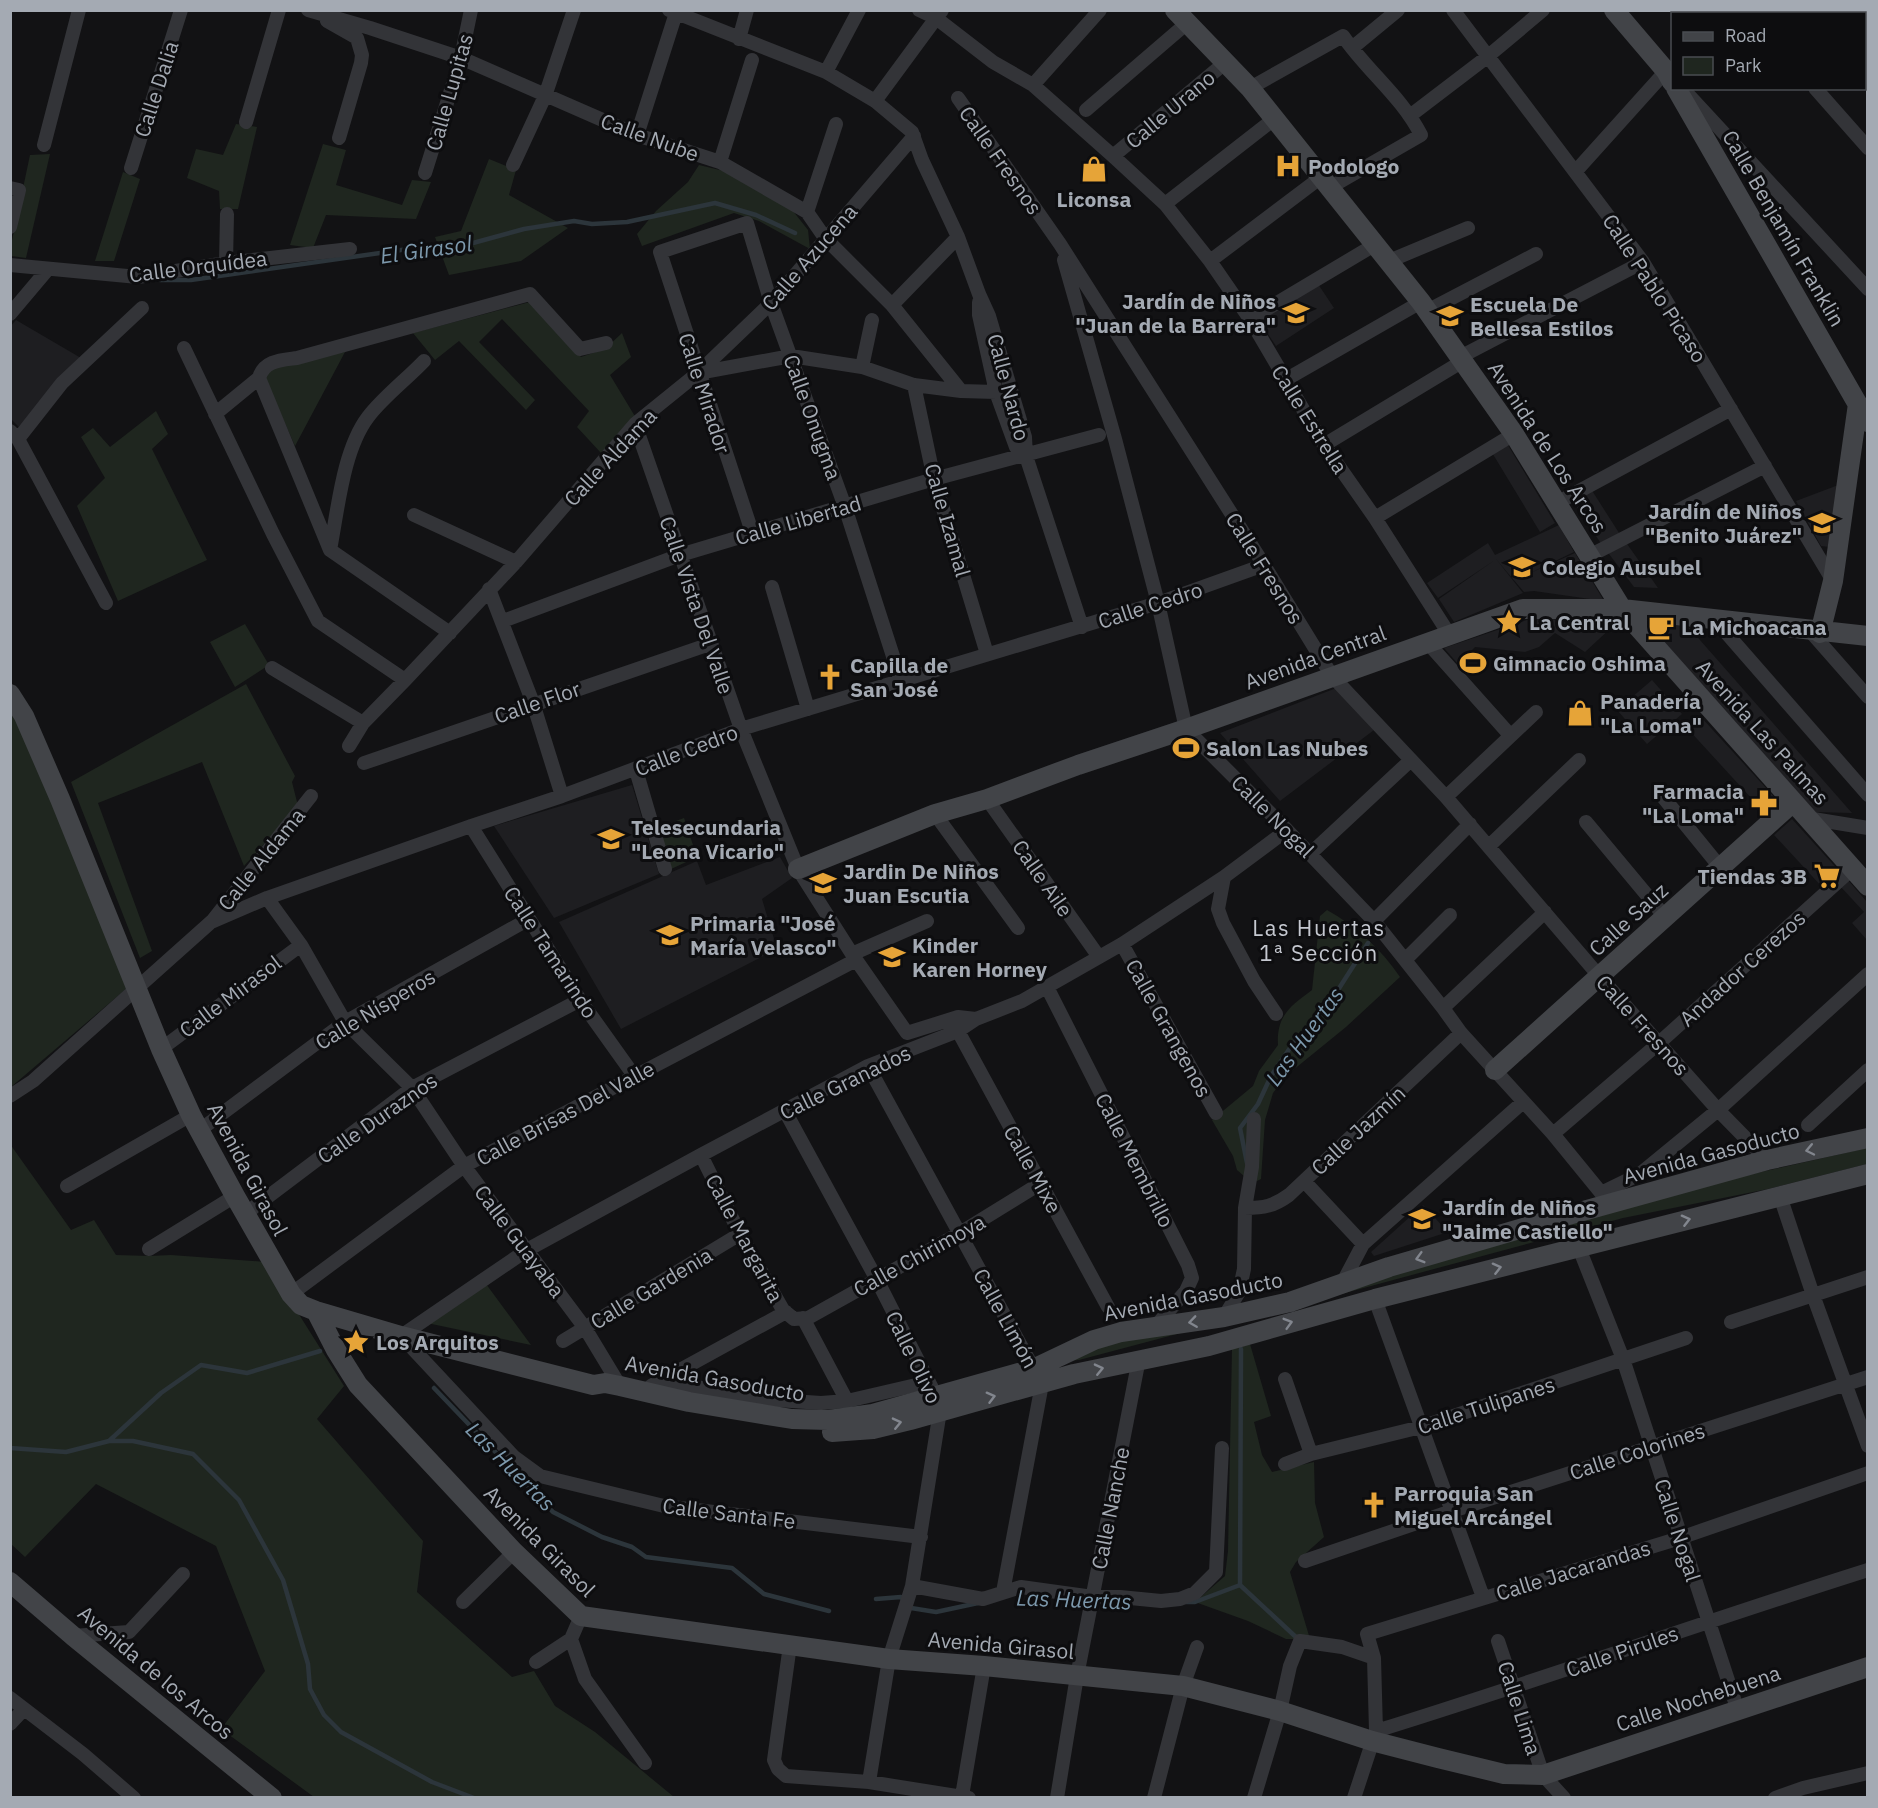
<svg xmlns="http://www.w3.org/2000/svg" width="1878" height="1808" font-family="'IBM Plex Sans',sans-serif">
<rect width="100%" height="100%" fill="#121214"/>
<!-- built -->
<path fill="#1e1e21" d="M1316 281 1334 308 1276 346 1258 319Z
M16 320 81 358 19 427 11 419 10 327Z
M1506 442 1555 523 1540 532 1491 451Z
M1841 484 1830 547 1821 546 1796 501Z
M1591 489 1621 536 1602 545 1572 500Z
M1559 525 1574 552 1528 574 1575 553 1604 601 1534 591 1524 592 1496 559 1523 593 1454 622 1439 599 1495 560 1438 598 1427 583 1488 543 1495 555Z
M1625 541 1658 588 1634 587 1606 550Z
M1536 617 1612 627 1585 652 1555 633 1539 647 1525 652 1475 647 1458 664 1444 648Z
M1644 619 1685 623 1852 813 1815 812Z
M1652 680 1682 714 1647 744 1617 710Z
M1339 687 1374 730 1280 801 1220 733Z
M1700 716 1777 800 1764 812 1687 728Z
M632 785 659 874 554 918 494 826Z
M1792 819 1841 873 1823 888 1774 835Z
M780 857 792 878 762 899 777 949 621 1029 559 922 697 861 706 885Z
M1847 879 1867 902V940L1852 923 1864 912 1840 886Z
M1423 1205 1448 1232 1374 1256 1371 1252Z"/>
<!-- green -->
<path fill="#1f261f" d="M236 124 257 127 238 209H220L219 191 187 178 196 149 223 155Z
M323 144 346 150 336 185 402 205 412 180 431 182 416 219 326 215 313 248 290 245Z
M50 154 26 258 11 256V245L30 155Z
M489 159 516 170 509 195 568 228 521 261 449 275 435 237 461 231Z
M699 165 728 172 793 211 808 230 810 249 759 221 734 213 642 246 637 234 656 211 688 182Z
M123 172 140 179 114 261H95Z
M530 302 581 357 605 349 622 333 631 357 610 375 636 418 601 453 577 427 589 411 502 319 479 342 535 400 526 410 459 341 435 360 413 333Z
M345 352 295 446 264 376 275 363Z
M156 411 168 434 152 449 207 560 118 601 77 506 105 478 81 437 93 428 110 447Z
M245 624 269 665 235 687 210 642Z
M246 684 295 776 292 782 298 806 244 866 202 762 98 803 152 951 140 958 71 782Z
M10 709 21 727 126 984V989L11 1087Z
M684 818 697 857 669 870 657 828Z
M1327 910C1357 927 1381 949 1400 977L1346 1027 1287 1075 1273 1093 1265 1120 1261 1179 1257 1181 1244 1176 1237 1170 1233 1156 1212 1120 1253 1086 1259 1071 1278 1045C1276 1015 1292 1005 1312 990L1320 916Z
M10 1144 71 1230 94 1220 116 1255 150 1256 171 1255 266 1262 344 1386 317 1419 423 1541 417 1592 512 1677 534 1671 555 1706 595 1732 674 1797H314L221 1729 265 1671 216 1546 96 1484 25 1557 11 1544Z
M1867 1148V1164L1768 1189 1623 1218 1334 1296 1192 1330 1079 1360 1066 1361 1122 1334 1373 1275 1730 1179Z
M486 1284 531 1345 427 1323Z
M1250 1344 1271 1416 1254 1422 1262 1455 1272 1472 1314 1462 1315 1503 1324 1537 1296 1562 1290 1572 1310 1639H1286L1248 1621 1195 1602 1225 1576 1228 1551 1232 1349Z"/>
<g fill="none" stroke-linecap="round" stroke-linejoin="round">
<!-- stream -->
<path stroke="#2c353b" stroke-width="4.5" d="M160 280H191L415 248 473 243 524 229 574 221 592 224 627 222 715 203 756 215 795 233
M1247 1163 1240 1128 1258 1104 1271 1076 1292 1045 1329 1004 1368 943
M1241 1349 1240 1585 1298 1639
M434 1388 553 1512 602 1537 632 1547 646 1557 732 1568 764 1594 829 1611
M109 1441 161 1393 201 1365 247 1373 320 1351
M10 1448 66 1452 109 1441H133L193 1454 239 1500 283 1580 308 1664 310 1689 324 1715 341 1732 432 1782 474 1798
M876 1599 901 1597 911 1608 936 1612 978 1603
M1186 1602H1195L1240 1585"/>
<!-- street -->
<path stroke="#333438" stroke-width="14" d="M308 10 370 28 461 58 637 135 720 162 807 212 825 238 892 305 961 391
M669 10 826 72 875 101 912 132 922 160 958 237 979 294 989 316 1025 437 1026 456 1082 627
M919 10 936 18 993 62 1033 85 1113 156 1165 204 1210 261 1250 319 1324 445 1375 518 1449 634
M1453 10 1643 262 1833 581
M1746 10 1749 14
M327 21 357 38 362 55 361 63 339 138
M739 39 747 10
M1352 48 1398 10
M826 72 859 10
M1033 85 1100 10
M1250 88 1343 36C1367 71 1402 97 1421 135L1329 188
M1815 88 1868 148
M1684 90 1868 289
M958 98 1060 244 1264 565 1332 676 1446 797 1600 977 1718 1110 1767 1160
M875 101 942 10
M1086 110 1186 24
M1411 115 1487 57 1543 10
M246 122 279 10
M637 135 676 13
M44 145 79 10
M1113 156 1226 62
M720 162 752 60
M513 165 545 96 574 10
M131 168 181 10
M1576 171 1666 71 1671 76
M425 173 461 58 471 10
M10 188 19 190 10 227
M1165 204 1274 119
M807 212 836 124
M1064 260 1115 439 1158 603 1186 729 1287 830 1374 921 1443 1008 1461 1033 1553 1134 1611 1205
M1210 261 1320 178
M1389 261 1468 228
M226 263 227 214
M10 265 138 277 226 263 350 249
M979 302V315L996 392 1016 447 1026 456
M892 305 958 237
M1427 311 1536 254
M10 314 48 269
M1250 319 1376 244
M184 348 273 534 318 621 405 680
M1460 357 1643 262
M862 367 872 320
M698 373 791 356 862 367 914 385 961 391 996 392
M1285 380 1421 302
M914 385 934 479 987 654
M215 414 259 378
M635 424 741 729 798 869 852 954 907 1033 958 1017 976 1019
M10 431 18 439 106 603
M18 439 62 383 142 308
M1324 445 1463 361
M1557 503 1731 409
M414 515 516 562
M1375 518 1514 434
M752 532 660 252 747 223 771 303 845 507 901 681
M330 550C338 509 343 450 368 417 383 397 407 379 424 361
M1589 556 1765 466
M772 587 808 709
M489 589 533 703 562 796
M1715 620 1868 795
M503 621 680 555 934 479 1099 435
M1810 631 1868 697
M450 633 330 550 259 378C264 360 282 360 297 358L530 294 580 349 606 343
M1427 642 1510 735
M272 668 363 723
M349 746 363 723 405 680 516 562 635 424 698 373 771 303 914 136
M364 763 710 644
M636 770 665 869
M1446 797 1536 712
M1663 797 1720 867
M987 799 1099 957
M935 814 1018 928
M1807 818 1868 828
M1586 822 1666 918
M471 826 580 1000 635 1077
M1489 846 1579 760
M1310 854 1411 760
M1224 877 1218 909 1223 923 1254 981 1276 1014
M267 898 301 945 345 1022 412 1088 464 1166 585 1328 620 1386
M213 920 311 796
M1374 921 1470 824
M1122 944 1216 1113
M852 954 927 921
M1405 960 1450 915
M1047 987 1188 1265 1192 1278 1186 1291 1155 1327
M1443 1008 1545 912
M958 1031 1108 1307
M161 1049 301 945
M868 1066 1042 1384 1003 1592
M10 1096 33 1081 211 922 267 898 471 826 562 796 741 729 1158 603 1264 565
M785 1111 876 1278 936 1396 940 1411 912 1586 889 1659 869 1782
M1808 1125 1868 1070
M200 1130 345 1022 529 919
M1553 1134 1659 1043 1852 869
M701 1155 740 1234 783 1310 794 1319 808 1318 960 1233 1041 1183
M1304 1181 1363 1244
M67 1186 191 1115
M1601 1193 1640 1174 1718 1110 1868 974
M1780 1196 1813 1295 1868 1446
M1245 1208C1264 1208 1274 1206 1289 1195L1461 1033
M245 1214 412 1088 580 1000
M1579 1248 1623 1359 1738 1711
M149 1249 235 1196
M1343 1282 1363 1244 1523 1102
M291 1294 464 1166 856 960
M1375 1299 1483 1597
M1224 1317 1239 1292 1244 1269 1245 1208 1252 1167 1254 1119
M803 1318 847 1401
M1731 1322 1868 1277
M563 1341 740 1234
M1285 1379 1311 1454
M651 1386 786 1312
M651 1390 683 1385 777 1400 821 1403 847 1401 929 1382
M1285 1464 1311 1454 1421 1427 1686 1338
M921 1537 664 1506 540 1476 514 1457 401 1336 527 1250 701 1155 868 1066 958 1031 976 1019 1022 1001 1122 944 1224 877 1287 830
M1305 1561 1452 1511 1868 1377
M912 1586 983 1599 1021 1587 1093 1597H1120L1161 1601 1180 1599 1195 1593 1216 1572 1222 1448
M463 1602 514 1552
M581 1616 571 1639 585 1679 645 1763
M73 1636 129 1632 183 1574
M1498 1641 1543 1775 1564 1798
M790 1645 774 1760 778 1769 786 1776 869 1782 969 1798
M536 1662 571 1639
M10 1698 83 1754 134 1798
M10 1724 24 1709
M1376 1731C1541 1680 1703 1622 1868 1570
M962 1796 984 1666
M1057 1798 1077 1676 1139 1359
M1154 1798 1183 1686 1197 1647
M1254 1798 1280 1711 1290 1666 1300 1641 1342 1647 1374 1658
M1354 1798 1376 1731 1374 1658 1367 1634 1680 1538 1868 1473
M1775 1798 1803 1788 1868 1773"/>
<!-- secondary -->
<path stroke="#424448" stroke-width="20" d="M1175 10 1250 88 1421 302 1514 434 1622 609 1868 886
M1614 10 1666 71 1672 82
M1676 88 1868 422
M1820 633 1833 581 1858 404
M10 694 24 716 60 799 161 1049 191 1115 235 1196 291 1294 301 1305 316 1311 401 1336 593 1385 605 1383 620 1386 689 1402 792 1419 829 1420 873 1414 1033 1369 1094 1340 1121 1332 1224 1317 1290 1302 1389 1267 1547 1221 1767 1160 1868 1138
M798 869 935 814 987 799 1078 765 1186 729 1523 609H1622L1868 636
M1495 1070 1792 803
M316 1311 336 1350 358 1385 514 1552 581 1616 889 1659 984 1666 1183 1686 1280 1711 1372 1741 1438 1758 1504 1774 1543 1775 1868 1667
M832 1432 873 1429 910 1420 1074 1374 1209 1346 1375 1299 1868 1174
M10 1582 73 1636 272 1798"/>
</g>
<!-- one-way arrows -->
<defs><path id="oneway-chevron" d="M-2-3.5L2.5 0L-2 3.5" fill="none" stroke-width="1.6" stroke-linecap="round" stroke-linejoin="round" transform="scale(1.5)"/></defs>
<g stroke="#82868e">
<use href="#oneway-chevron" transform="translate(1810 1150) rotate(168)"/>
<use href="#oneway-chevron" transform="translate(1686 1220) rotate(-14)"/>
<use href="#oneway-chevron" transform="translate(1420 1258) rotate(164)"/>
<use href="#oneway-chevron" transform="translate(1497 1268) rotate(-14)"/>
<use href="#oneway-chevron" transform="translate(1193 1322) rotate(172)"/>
<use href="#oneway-chevron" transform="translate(1288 1323) rotate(-16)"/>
<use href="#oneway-chevron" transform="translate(1099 1369) rotate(-13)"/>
<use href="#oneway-chevron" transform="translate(991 1397) rotate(-15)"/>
<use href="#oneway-chevron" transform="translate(897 1423) rotate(-13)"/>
</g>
<!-- icons -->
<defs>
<g id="hospital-bare" transform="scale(2.07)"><path d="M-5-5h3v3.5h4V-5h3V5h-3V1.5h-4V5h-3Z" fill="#e6a438" stroke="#0d0d0f" stroke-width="2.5" paint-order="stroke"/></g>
<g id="shop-bare" transform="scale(2.07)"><path d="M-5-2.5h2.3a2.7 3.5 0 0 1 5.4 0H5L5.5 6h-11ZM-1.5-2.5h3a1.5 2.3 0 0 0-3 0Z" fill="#e6a438" stroke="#0d0d0f" stroke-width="2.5" paint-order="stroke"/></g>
<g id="school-bare" transform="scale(2.07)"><path d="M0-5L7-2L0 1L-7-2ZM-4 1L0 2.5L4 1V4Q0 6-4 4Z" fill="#e6a438" stroke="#0d0d0f" stroke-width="2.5" paint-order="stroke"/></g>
<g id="university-bare" transform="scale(2.07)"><path d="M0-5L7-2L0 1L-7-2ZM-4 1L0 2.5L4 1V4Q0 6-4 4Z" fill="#e6a438" stroke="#0d0d0f" stroke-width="2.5" paint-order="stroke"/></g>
<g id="sight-bare" transform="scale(2.07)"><path d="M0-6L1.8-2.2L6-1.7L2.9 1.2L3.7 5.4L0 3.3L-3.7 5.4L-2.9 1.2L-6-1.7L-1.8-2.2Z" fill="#e6a438" stroke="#0d0d0f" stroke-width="2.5" paint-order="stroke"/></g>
<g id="cafe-bare" transform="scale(2.07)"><path d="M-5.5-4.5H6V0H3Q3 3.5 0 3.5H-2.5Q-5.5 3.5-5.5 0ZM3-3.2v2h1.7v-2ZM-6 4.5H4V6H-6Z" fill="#e6a438" stroke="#0d0d0f" stroke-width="2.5" paint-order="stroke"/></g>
<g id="stadium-bare" transform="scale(2.07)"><path d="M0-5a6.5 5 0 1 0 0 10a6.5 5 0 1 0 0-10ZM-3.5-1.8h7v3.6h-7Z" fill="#e6a438" stroke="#0d0d0f" stroke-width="2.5" paint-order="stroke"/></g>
<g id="church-bare" transform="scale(2.07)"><path d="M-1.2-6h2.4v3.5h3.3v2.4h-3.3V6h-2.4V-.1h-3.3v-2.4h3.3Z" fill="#e6a438" stroke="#0d0d0f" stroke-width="2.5" paint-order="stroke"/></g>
<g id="pharmacy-bare" transform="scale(2.07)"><path d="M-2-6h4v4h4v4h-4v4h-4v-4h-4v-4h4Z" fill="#e6a438" stroke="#0d0d0f" stroke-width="2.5" paint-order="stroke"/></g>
<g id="supermarket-bare" transform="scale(2.07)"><path d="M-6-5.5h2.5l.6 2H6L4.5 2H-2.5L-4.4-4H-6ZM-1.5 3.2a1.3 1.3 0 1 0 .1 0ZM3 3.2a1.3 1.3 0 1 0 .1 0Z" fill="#e6a438" stroke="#0d0d0f" stroke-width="2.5" paint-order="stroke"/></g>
</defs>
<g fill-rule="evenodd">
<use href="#hospital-bare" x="1288" y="166"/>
<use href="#shop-bare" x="1094" y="169"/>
<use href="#school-bare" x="1296" y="313"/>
<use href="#university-bare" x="1450" y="316"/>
<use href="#school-bare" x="1822" y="523"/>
<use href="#school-bare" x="1522" y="567"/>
<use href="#sight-bare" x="1509" y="622"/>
<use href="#cafe-bare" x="1661" y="627"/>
<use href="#stadium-bare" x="1473" y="663"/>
<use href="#church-bare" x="830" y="677"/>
<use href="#shop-bare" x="1580" y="713"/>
<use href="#stadium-bare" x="1186" y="748"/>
<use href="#pharmacy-bare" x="1764" y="803"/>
<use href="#school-bare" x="611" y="839"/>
<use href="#supermarket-bare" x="1827" y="876"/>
<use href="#school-bare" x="823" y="883"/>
<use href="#school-bare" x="670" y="935"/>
<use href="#school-bare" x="892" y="957"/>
<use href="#school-bare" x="1422" y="1219"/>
<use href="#sight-bare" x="356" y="1342"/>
<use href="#church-bare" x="1374" y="1505"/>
</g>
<g text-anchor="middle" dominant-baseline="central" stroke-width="6" stroke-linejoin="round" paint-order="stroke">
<!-- street labels -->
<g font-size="21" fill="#a4aab3" stroke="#0d0d0f">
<text transform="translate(156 89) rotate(-72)">Calle Dalia</text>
<text transform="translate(449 92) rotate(-74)">Calle Lupitas</text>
<text transform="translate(1170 109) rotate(-40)">Calle Urano</text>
<text transform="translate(650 137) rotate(20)">Calle Nube</text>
<text transform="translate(1001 160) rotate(55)">Calle Fresnos</text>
<text transform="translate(1784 228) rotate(60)">Calle Benjamín Franklin</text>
<text transform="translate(809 257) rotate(-49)">Calle Azucena</text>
<text transform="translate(198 266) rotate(-7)">Calle Orquídea</text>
<text transform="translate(1655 288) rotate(57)">Calle Pablo Picaso</text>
<text transform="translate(1009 387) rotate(75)">Calle Nardo</text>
<text transform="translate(705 393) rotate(72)">Calle Mirador</text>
<text transform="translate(813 417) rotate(70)">Calle Onugma</text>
<text transform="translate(1310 419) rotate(58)">Calle Estrella</text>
<text transform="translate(1548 447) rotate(57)">Avenida de Los Arcos</text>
<text transform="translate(610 457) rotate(-47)">Calle Aldama</text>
<text transform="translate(798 520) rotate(-16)">Calle Libertad</text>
<text transform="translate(948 520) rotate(74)">Calle Izamal</text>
<text transform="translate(1265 568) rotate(58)">Calle Fresnos</text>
<text transform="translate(697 605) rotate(71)">Calle Vista Del Valle</text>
<text transform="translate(1150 605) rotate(-18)">Calle Cedro</text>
<text transform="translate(1315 657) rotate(-20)">Avenida Central</text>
<text transform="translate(537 702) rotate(-19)">Calle Flor</text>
<text transform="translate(1763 732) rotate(48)">Avenida Las Palmas</text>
<text transform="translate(686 750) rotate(-21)">Calle Cedro</text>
<text transform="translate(1273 816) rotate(45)">Calle Nogal</text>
<text transform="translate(261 859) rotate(-51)">Calle Aldama</text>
<text transform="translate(1043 878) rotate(55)">Calle Aile</text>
<text transform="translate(1628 919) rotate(-42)">Calle Sauz</text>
<text transform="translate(551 952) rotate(57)">Calle Tamarindo</text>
<text transform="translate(1742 968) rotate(-42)">Andador Cerezos</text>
<text transform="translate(230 996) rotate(-37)">Calle Mirasol</text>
<text transform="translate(375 1009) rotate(-31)">Calle Nísperos</text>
<text transform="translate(1643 1025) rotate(48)">Calle Fresnos</text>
<text transform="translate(1169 1028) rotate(61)">Calle Grangenos</text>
<text transform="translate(845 1082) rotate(-26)">Calle Granados</text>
<text transform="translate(565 1113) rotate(-28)">Calle Brisas Del Valle</text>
<text transform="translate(377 1118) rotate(-35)">Calle Duraznos</text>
<text transform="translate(1358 1130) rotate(-43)">Calle Jazmín</text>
<text transform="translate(1711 1153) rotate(-15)">Avenida Gasoducto</text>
<text transform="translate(1135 1160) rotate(63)">Calle Membrillo</text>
<text transform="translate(248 1169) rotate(62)">Avenida Girasol</text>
<text transform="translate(1033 1169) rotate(61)">Calle Mixe</text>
<text transform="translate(745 1238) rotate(62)">Calle Margarita</text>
<text transform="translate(520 1241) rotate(53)">Calle Guayaba</text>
<text transform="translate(919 1255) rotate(-29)">Calle Chirimoya</text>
<text transform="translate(651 1288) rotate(-31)">Calle Gardenia</text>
<text transform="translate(1193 1296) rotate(-11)">Avenida Gasoducto</text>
<text transform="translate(1006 1318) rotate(61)">Calle Limón</text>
<text transform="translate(914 1357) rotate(64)">Calle Olivo</text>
<text transform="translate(715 1378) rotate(10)">Avenida Gasoducto</text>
<text transform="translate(1486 1405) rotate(-18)">Calle Tulipanes</text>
<text transform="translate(1637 1451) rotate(-18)">Calle Colorines</text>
<text transform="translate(1110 1508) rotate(-79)">Calle Nanche</text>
<text transform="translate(729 1513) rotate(7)">Calle Santa Fe</text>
<text transform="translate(1678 1530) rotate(72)">Calle Nogal</text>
<text transform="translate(540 1541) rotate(45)">Avenida Girasol</text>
<text transform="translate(1573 1570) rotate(-17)">Calle Jacarandas</text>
<text transform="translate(1001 1645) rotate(5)">Avenida Girasol</text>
<text transform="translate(1622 1651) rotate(-19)">Calle Pirules</text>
<text transform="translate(156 1672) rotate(40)">Avenida de los Arcos</text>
<text transform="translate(1698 1698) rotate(-18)">Calle Nochebuena</text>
<text transform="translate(1520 1708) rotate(72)">Calle Lima</text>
</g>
<!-- poi labels -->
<g font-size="21" font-weight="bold" fill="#a4aab3" stroke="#0d0d0f" text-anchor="start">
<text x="1308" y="166">Podologo</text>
<text x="1094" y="199" text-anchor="middle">Liconsa</text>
<text x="1276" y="301" text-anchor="end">Jardín de Niños<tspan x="1276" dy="24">"Juan de la Barrera"</tspan></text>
<text x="1470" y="304">Escuela De<tspan x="1470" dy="24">Bellesa Estilos</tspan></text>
<text x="1802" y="511" text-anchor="end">Jardín de Niños<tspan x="1802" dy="24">"Benito Juárez"</tspan></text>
<text x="1542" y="567">Colegio Ausubel</text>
<text x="1529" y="622">La Central</text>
<text x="1681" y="627">La Michoacana</text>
<text x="1493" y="663">Gimnacio Oshima</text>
<text x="850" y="665">Capilla de<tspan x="850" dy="24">San José</tspan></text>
<text x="1600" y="701">Panadería<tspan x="1600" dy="24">"La Loma"</tspan></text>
<text x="1206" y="748">Salon Las Nubes</text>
<text x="1744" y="791" text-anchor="end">Farmacia<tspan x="1744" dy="24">"La Loma"</tspan></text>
<text x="631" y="827">Telesecundaria<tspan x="631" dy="24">"Leona Vicario"</tspan></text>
<text x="843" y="871">Jardin De Niños<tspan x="843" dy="24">Juan Escutia</tspan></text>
<text x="1807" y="876" text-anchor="end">Tiendas 3B</text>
<text x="690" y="923">Primaria "José<tspan x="690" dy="24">María Velasco"</tspan></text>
<text x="912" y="945">Kinder<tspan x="912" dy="24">Karen Horney</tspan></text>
<text x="1442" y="1207">Jardín de Niños<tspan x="1442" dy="24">"Jaime Castiello"</tspan></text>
<text x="376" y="1342">Los Arquitos</text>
<text x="1394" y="1493">Parroquia San<tspan x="1394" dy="24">Miguel Arcángel</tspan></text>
</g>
<!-- water labels -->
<g font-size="22" font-style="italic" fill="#7d99ad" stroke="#0d0d0f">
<text transform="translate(426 249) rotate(-8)">El Girasol</text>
<text transform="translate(1304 1036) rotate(-54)">Las Huertas</text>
<text transform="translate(511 1466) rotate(45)">Las Huertas</text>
<text transform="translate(1074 1599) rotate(2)">Las Huertas</text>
</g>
<!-- neighbourhood labels -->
<g font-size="22" letter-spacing="1.5" fill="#c5c8d0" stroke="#0d0d0f">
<text x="1319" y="927">Las Huertas<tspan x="1319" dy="25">1ª Sección</tspan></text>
</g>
</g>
<!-- border -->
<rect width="1878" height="1808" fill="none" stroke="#a4aab3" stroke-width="24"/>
<!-- legend -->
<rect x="1671" y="12" width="195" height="78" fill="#0d0d0f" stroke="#494c51" stroke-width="1.5"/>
<rect x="1683" y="32" width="30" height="9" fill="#424448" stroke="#494c51" stroke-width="1.5"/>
<text x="1725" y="42" font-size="18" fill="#a4aab3">Road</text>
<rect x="1683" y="57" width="30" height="18" fill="#1f261f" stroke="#494c51" stroke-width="1.5"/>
<text x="1725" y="72" font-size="18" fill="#a4aab3">Park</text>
</svg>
